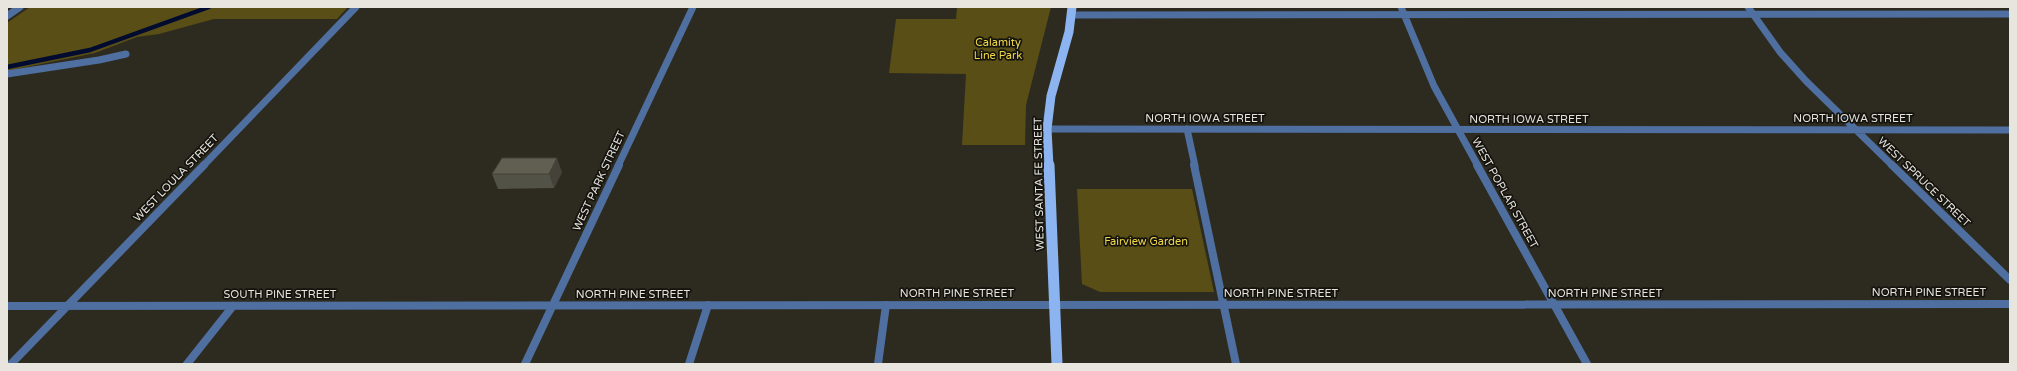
<svg xmlns="http://www.w3.org/2000/svg" width="2017" height="371" font-family="'Varela Round',sans-serif">
<rect width="100%" height="100%" fill="#2d2b1f"/>
<!-- green -->
<path fill="#584e16" d="M30 7H348L337 19H214L159 34 137 37 95 53 7 71V23Z
M957 7H1051L1026 105 1025 145H962L966 74 889 73 896 19H956Z
M1077 189H1192L1214 292H1100L1082 284Z"/>
<g fill="none" stroke-linecap="round" stroke-linejoin="round">
<!-- stream -->
<path stroke="#000b2f" stroke-width="4.5" d="M7 67 90 50 209 7"/>
<!-- service-far1 -->
<path stroke="#4f6fa0" stroke-width="7" d="M7 74 99 60 126 54
M1187 129 1195 166"/>
<!-- service -->
<path stroke="#4f6fa0" stroke-width="8" d="M1194 165 1236 364
M187 364 233 306
M689 364 708 305
M878 364 886 305"/>
<!-- minor-far1 -->
<path stroke="#4f6fa0" stroke-width="7" d="M1401 7 1434 86 1478 166
M1072 15 2010 14
M7 16 20 7
M203 166 356 7
M618 166 693 7"/>
<!-- minor -->
<path stroke="#4f6fa0" stroke-width="8" d="M1477 165 1587 364
M7 306 2010 304
M11 364 204 165
M525 364 619 165"/>
<!-- tertiary-far1 -->
<path stroke="#4f6fa0" stroke-width="7" d="M1748 7 1780 52 1806 81 1893 166
M1047 129 2010 130"/>
<!-- tertiary -->
<path stroke="#4f6fa0" stroke-width="8" d="M1892 165 2010 280"/>
<!-- primary-far1 -->
<path stroke="#8cb4f0" stroke-width="9" d="M1049 166 1047 129 1051 96 1069 32 1072 7"/>
<!-- primary -->
<path stroke="#8cb4f0" stroke-width="11" d="M1049 165 1057 364"/>
</g>
<!-- wall -->
<path fill="#535246" d="M562 172 554 188 498 189 492 174Z"/>
<!-- shaded-wall -->
<path fill="#444239" d="M557 158 562 172 554 188 549 174Z"/>
<!-- building -->
<path fill="#615f51" stroke="#444239" d="M502 158H557L549 174H492Z"/>
<g text-anchor="middle" dominant-baseline="central" stroke-width="3.5" stroke-linejoin="round" paint-order="stroke">
<!-- park labels -->
<g font-size="11" fill="#f0d846" stroke="#14130e">
<text x="998" y="42">Calamity<tspan x="998" dy="13">Line Park</tspan></text>
<text x="1146" y="241">Fairview Garden</text>
</g>
<!-- street labels -->
<g font-size="11" fill="#e7e5de" stroke="#14130e">
<text x="1205" y="118">NORTH IOWA STREET</text>
<text x="1853" y="118">NORTH IOWA STREET</text>
<text x="1529" y="119">NORTH IOWA STREET</text>
<text transform="translate(176 178) rotate(-46)">WEST LOULA STREET</text>
<text transform="translate(599 181) rotate(-65)">WEST PARK STREET</text>
<text transform="translate(1924 182) rotate(44)">WEST SPRUCE STREET</text>
<text transform="translate(1039 184) rotate(-91)">WEST SANTA FE STREET</text>
<text transform="translate(1505 193) rotate(61)">WEST POPLAR STREET</text>
<text x="1929" y="292">NORTH PINE STREET</text>
<text x="957" y="293">NORTH PINE STREET</text>
<text x="1281" y="293">NORTH PINE STREET</text>
<text x="1605" y="293">NORTH PINE STREET</text>
<text x="280" y="294">SOUTH PINE STREET</text>
<text x="633" y="294">NORTH PINE STREET</text>
</g>
</g>
<!-- border -->
<rect width="2017" height="371" fill="none" stroke="#e7e5de" stroke-width="16"/>
</svg>
